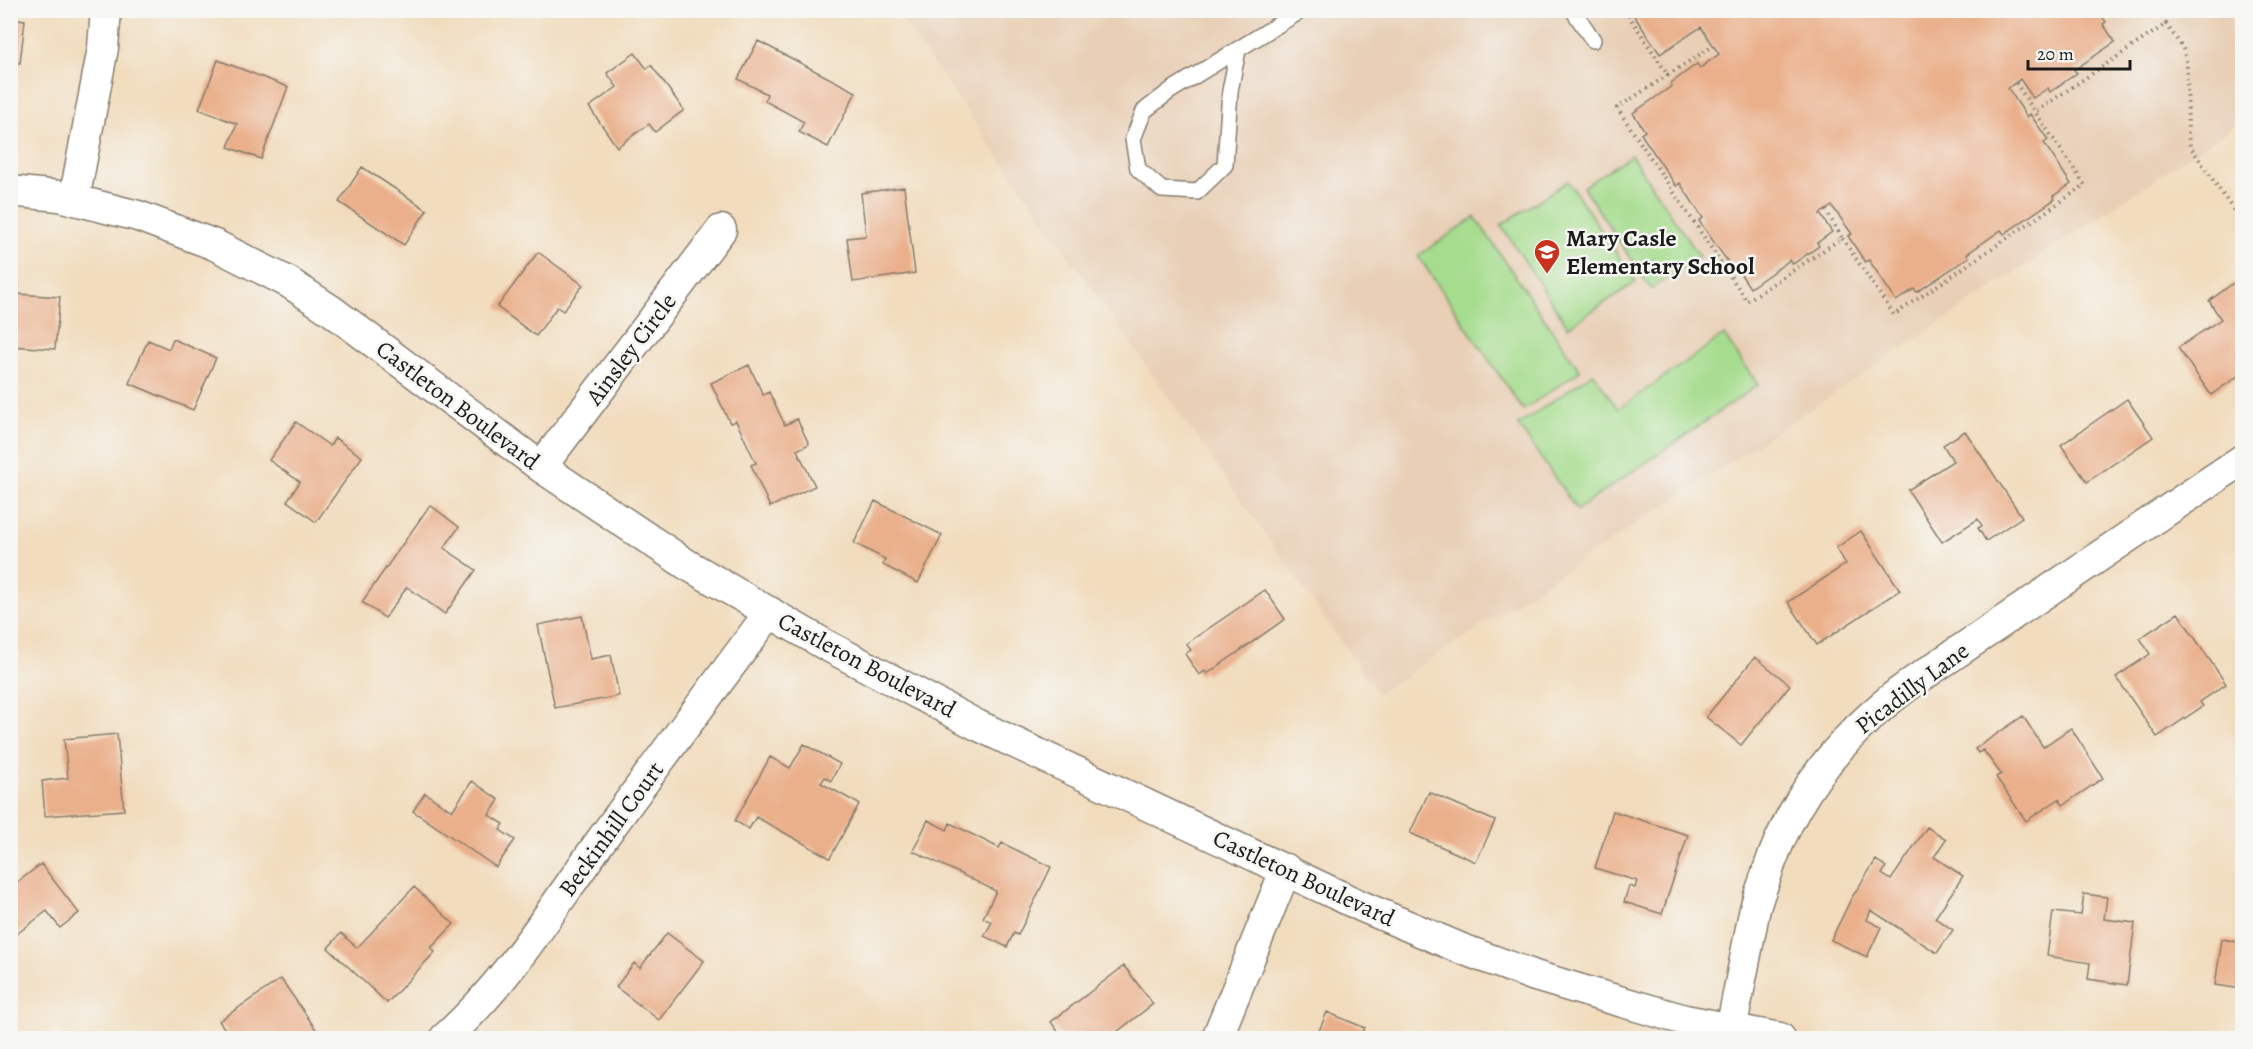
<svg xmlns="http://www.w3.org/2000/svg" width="2253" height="1049" font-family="Alegreya,serif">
<rect width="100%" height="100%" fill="#f6f6f2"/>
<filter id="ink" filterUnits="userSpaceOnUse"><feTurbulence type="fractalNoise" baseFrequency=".0167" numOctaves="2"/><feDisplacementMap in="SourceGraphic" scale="12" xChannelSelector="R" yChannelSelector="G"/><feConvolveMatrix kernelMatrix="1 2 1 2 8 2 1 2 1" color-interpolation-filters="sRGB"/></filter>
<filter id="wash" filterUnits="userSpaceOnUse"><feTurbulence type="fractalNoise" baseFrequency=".008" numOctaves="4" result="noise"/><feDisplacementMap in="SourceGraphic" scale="24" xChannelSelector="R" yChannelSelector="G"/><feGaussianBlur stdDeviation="1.35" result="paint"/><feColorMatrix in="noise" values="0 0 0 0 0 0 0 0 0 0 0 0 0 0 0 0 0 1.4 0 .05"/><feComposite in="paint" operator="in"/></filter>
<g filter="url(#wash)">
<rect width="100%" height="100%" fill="#f1dcbd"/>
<!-- built -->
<path fill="#e8cfb6" d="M896 11H2242V121L1850 383 1378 694Z"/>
<!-- green -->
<path fill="#a5dc8d" stroke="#607c54" stroke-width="1.5" d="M1631 155 1699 256 1651 289 1583 187Z
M1568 181 1636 282 1568 327 1501 225Z
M1475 217 1580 371 1523 410 1418 256Z
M1724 335 1758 385 1577 510 1518 425 1593 373 1618 409Z"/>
<g id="blocks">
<!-- building -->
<path fill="#eab08c" d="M1630 10H2098L2106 22 2103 24 2115 42 2074 70 2077 73 2050 92 2048 88 2033 98 2020 79 2008 88 2027 117 2030 114 2048 140 2044 143 2071 184 2053 196 2055 199 2004 234 2001 230 1967 254 1969 257 1917 292 1914 289 1896 301 1869 260 1865 262 1848 236 1852 234 1832 206 1820 214 1832 232 1817 243 1819 246 1793 264 1790 260 1750 288 1738 270 1735 272 1699 221 1703 218 1680 183 1676 186 1641 134 1645 131 1633 113 1672 86 1671 83 1697 64 1700 68 1719 54 1701 27 1660 54Z
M10 18 25 20 20 63 10 62Z
M758 41 856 92 828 147 799 132 804 122 765 101 767 94 738 79Z
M635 53 647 69 651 65 684 110 655 132 649 124 617 147 589 107 617 87 607 73Z
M218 60 288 87 261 159 228 147 237 124 199 109Z
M362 167 427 210 404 245 339 202Z
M904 187 915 273 853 282 847 238 866 236 861 193Z
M538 252 583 285 563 311 557 307 536 336 497 307Z
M2239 279 2242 284V373L2211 395 2178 348 2221 319 2209 301Z
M10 284 19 285 18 294 60 297 55 349 10 346Z
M173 339 216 358 193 410 129 383 148 340 169 349Z
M749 365 763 395 769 392 785 425 797 419 809 444 797 450 815 486 770 507 751 465 756 463 736 421 730 423 711 383Z
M2127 399 2153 437 2087 482 2061 445Z
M296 422 330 446 335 438 362 457 316 522 287 501 300 482 269 460Z
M1965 431 2022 517 1986 541 1978 528 1982 526 1978 519 1942 542 1908 490 1953 461 1943 445Z
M875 501 942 535 918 583 883 565 885 559 854 543Z
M430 505 459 527 444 548 476 570 445 614 407 587 385 618 362 602Z
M1861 531 1900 590 1817 645 1788 602 1846 564 1836 548Z
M1265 590 1285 619 1207 674 1205 671 1199 675 1185 654 1191 650 1186 644Z
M2178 613 2226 684 2200 702 2203 706 2157 737 2116 677 2150 654 2140 638Z
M582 616 591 659 611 655 619 696 555 708 538 625Z
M1755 657 1790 685 1741 745 1706 717Z
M2023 716 2043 747 2071 728 2103 778 2063 805 2059 799 2026 821 1996 777 2001 774 1983 750 1978 753 1975 749Z
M117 734 124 810 45 816 42 781 68 778 64 739Z
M804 744 840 764 831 781 825 777 821 783 859 804 830 858 756 817 749 829 735 821 770 757 790 768Z
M472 781 499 800 489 815 504 824 500 830 515 840 496 867 413 811 425 793 452 811Z
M1429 792 1495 821 1476 862 1410 833Z
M1613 811 1688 835 1662 914 1624 902 1629 886 1635 888 1637 881 1595 868Z
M928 820 947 830 950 823 999 848 1002 843 1051 867 1018 935 1014 933 1007 947 984 936 992 922 983 918 996 891 913 851Z
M1927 827 1946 839 1934 857 1963 876 1935 918 1953 930 1937 953 1871 910 1867 920 1881 927 1867 957 1831 940 1852 897 1876 860 1886 867 1882 874 1891 880Z
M41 864 79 913 60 928 47 911 10 939V888Z
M414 887 454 924 431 948 435 952 387 1003 328 948 341 933 357 948Z
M2084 894 2107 897 2104 919 2135 923 2127 985 2088 979 2090 963 2047 956 2053 912 2081 915Z
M2240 927 2242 928V989L2215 985 2222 939 2238 942Z
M667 933 704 961 659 1020 616 987 634 963 640 968Z
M1124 966 1153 1004 1109 1038H1063L1051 1022Z
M281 979 322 1038H231L219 1021Z
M1327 1012 1365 1028 1360 1038H1316Z"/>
</g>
</g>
<g filter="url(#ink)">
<use href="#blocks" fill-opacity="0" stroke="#867c6c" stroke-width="1.5"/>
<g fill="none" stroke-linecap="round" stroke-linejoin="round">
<!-- service casing -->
<g stroke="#867c6c" stroke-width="18">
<path id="service" d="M1573 10 1593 40
M1238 50 1230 91 1225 165 1197 192 1162 190 1138 169 1133 139 1144 111 1170 91 1302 10"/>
</g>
<!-- minor casing -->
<g stroke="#867c6c" stroke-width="33">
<path id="minor" d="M10 191 59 196 138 216 215 245 288 282 332 311 541 467 686 564 824 644 977 725 1361 906 1462 949 1535 976 1595 994 1685 1020 1780 1038
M74 200 103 48 106 10
M541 467 721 230
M1731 1030C1739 991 1746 952 1754 913 1756 902 1761 890 1765 879 1791 797 1843 732 1913 682L2242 460
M445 1038C509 981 552 908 602 839 657 763 714 688 770 612
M1217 1038 1286 869"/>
</g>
<!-- path -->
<path stroke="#867c6c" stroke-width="4" stroke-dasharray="1.5 4.5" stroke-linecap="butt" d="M1625 10 1668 75 1617 108 1747 301 1842 238 1894 315 2085 185 2035 112 2166 24 2157 10
M2166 24 2183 48 2187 64 2188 135 2190 146 2242 223
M1668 75 1713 46
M2016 83 2035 112
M1826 210 1842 238"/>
<!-- service -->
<use href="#service" stroke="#fff" stroke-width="15"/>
<!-- minor -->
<use href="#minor" stroke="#fff" stroke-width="30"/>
</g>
</g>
<!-- icons -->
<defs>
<g id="school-pin" transform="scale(1.35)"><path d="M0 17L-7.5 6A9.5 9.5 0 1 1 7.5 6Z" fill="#c8321e" stroke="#f6f6f2"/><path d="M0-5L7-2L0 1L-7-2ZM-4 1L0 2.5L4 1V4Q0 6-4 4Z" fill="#fff"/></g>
</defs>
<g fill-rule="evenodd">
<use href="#school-pin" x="1547" y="252"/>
</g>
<g text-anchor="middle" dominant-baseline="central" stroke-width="5" stroke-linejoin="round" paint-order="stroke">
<!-- poi labels -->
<g font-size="24" font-weight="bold" fill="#1c1c1c" stroke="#f6f6f2" text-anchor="start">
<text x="1566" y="238">Mary Casle<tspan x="1566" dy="28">Elementary School</tspan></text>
</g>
<!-- street labels -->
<g font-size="24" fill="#1c1c1c" stroke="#f6f6f2">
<text transform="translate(631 349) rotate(-53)">Ainsley Circle</text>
<text transform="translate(458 405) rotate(37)">Castleton Boulevard</text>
<text transform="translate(867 665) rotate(28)">Castleton Boulevard</text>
<text transform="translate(1912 688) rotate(-37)">Picadilly Lane</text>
<text transform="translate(611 829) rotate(-54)">Beckinhill Court</text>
<text transform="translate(1304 878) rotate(25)">Castleton Boulevard</text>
</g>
</g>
<!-- margin -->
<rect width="2253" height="1049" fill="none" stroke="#f6f6f2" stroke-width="36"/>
<!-- scale -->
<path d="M2028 60v9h102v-9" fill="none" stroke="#1c1c1c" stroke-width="3"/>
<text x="2037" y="60" font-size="18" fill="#1c1c1c" stroke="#f6f6f2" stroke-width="4.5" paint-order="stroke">20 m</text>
</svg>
